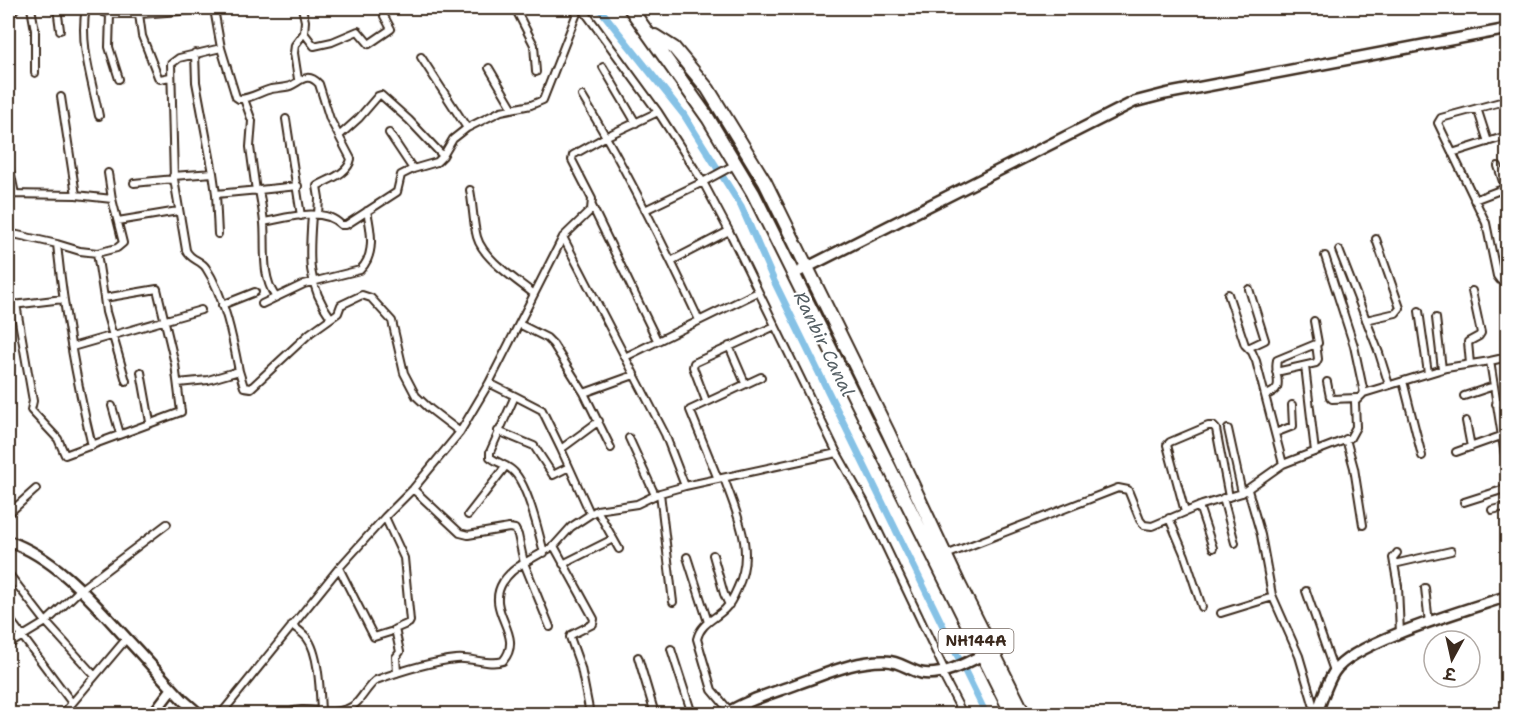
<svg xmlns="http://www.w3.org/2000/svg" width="1515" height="722" font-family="'Shantell Sans','Playpen Sans Deva',sans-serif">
<rect width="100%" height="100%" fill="#fff"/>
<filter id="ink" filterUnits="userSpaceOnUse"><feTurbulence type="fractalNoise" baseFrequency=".0167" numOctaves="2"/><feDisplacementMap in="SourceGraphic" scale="12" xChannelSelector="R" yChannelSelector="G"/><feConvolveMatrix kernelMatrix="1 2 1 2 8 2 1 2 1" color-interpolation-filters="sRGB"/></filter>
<g filter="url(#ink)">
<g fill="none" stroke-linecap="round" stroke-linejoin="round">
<!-- canal -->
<path stroke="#86c2e6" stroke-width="7" d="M599 8 684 115 741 206 774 281 986 714"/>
<!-- street casing -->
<g stroke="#3b2a1e" stroke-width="10">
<path id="street" d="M31 8 35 30V73
M57 8 60 30
M86 8C79 43 92 81 99 116
M100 8 103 12 110 14H139L222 8
M515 8 534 45 536 72
M582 8 658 112
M110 14 109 47 119 79
M139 14 142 36 158 77 160 79 170 77
M8 15 16 8
M304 33 314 46 332 42 358 31 369 44 391 29 384 16
M221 48 236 97 239 99C250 99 260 92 271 89 276 88 284 88 290 86 300 82 307 71 319 84L330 119 351 159C348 174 329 179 317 186L319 198 318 215
M195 53 196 82 213 173
M421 57 467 128
M603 67 636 123
M489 68 512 107
M298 79 294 53 295 45 304 33 305 21 302 8
M582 96C626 168 663 243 699 320
M61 97 76 195
M244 99 252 121 250 147 256 191
M1508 100 1441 118 1438 123 1486 223 1497 276 1500 280 1508 282
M1477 108 1488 142
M286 119 301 216
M389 133 413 169
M339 136 359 118 378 96 381 95 409 120 443 156
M1452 153 1503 137
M8 161 15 194
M1498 166 1505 188
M173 176 213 173 216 194 259 190C261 201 263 212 264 223 266 247 261 275 275 296
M174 179 186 250C190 260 201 260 206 268 224 295 233 339 239 371L208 380 178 383
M134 183 174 179 171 64 179 58 221 48 214 9
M259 190 298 186
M470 190C473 205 473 222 477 237 483 259 517 280 534 294
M8 194 76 195 112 199
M10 194 9 233 57 244C64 312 76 379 92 446
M216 194 218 234
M1474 200 1508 187
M592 206 657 340
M645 210 703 182 729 231 837 453 864 501 945 671
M118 221 178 211
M264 222C286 218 324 206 341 225H346L397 192 401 175 413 169 437 162 443 156 453 139 467 128 501 111 531 105 543 100 579 8
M9 233V305
M563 237 665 434 685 486
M1339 250 1379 353 1389 385
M97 253 117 248 123 243 112 199 108 173
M1325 256 1354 346 1364 393
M671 261 729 231
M1228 294 1245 345 1252 352 1256 361 1283 464
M104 298 106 312 126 381
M16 304 33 401 31 410 58 439 65 455 181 412 175 364 157 289 104 298 97 253 80 251 57 244
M262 304 304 284 360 270C376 255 371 230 367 211
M13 305 63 299
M222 305 255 292
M1419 311 1428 373
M331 318 338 313 341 305 362 295 371 298 392 321 404 373 416 396 430 409 460 432
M1436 318 1442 369
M1366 320 1396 313 1400 308 1376 239
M519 324 547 338 553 344 584 393 611 448
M729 346 745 383
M72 347 201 310
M1248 348 1265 340 1249 289
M625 357 758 292
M1490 361 1508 474
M1470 364 1468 342 1479 336 1481 333 1472 291
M1305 366 1315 452
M239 371 244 387 251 388 310 333 331 318C306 284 309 255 312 215
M141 372 150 422
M1276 372 1316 363 1318 359 1316 344
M1403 381 1422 456
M1327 382 1330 397 1332 399 1357 398
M489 383 515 396 490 452V457C497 463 508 465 514 472 528 486 539 533 544 553
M584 393 634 375
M1266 395C1287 388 1273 377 1277 360L1318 343 1314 321
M515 396 542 410 561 449
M1464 396 1494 386
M706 401 693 367 694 363 775 326
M1496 404 1508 401
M112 406 120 434
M1466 421 1471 447
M1228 429 1242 493
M498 431 534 446 553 475 569 467
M1275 433 1293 426 1292 405
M629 438 655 495
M1346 439 1354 468 1363 525
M1456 452 1501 436
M724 478C737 516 756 550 737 589 734 596 730 604 725 609 715 619 701 623 697 639L712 690 732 714
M718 479 690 410 761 377
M413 489 460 533 468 535 509 528 515 529 518 535 524 563 554 546 571 527 597 510 637 504 660 493 685 486 837 453
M1248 490 1261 535 1272 595 1299 656 1316 714
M660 493 673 602
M1223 498 1235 543
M1464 502 1508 488
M1199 506 1213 548
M597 510 619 549
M1492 510 1508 506
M1185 512 1167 445 1170 442 1208 426H1213L1216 429 1229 497
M590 513 561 449 599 421
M8 514 36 489
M468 515 506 466
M1169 518 1185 556 1202 607
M554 546 594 619 593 624 571 635 570 637 581 668 590 714
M1397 553 1393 558 1398 586 1400 634
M713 555 724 594 729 605
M946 555 1118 488 1128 490 1140 520 1144 525 1152 526 1202 505 1242 493 1283 464 1350 438 1356 427 1355 402 1364 393 1446 368 1490 361 1508 357
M687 557 708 622
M563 564 613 539
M1394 564 1451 551
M339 568 374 637 390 632
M8 573 46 622 94 675
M1425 588 1429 623
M1306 591 1334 671
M1221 613 1273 597
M8 617 72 703
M292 625C297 629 303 633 307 638 319 653 320 692 321 711
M8 645 46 622 81 589 167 524
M671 649 692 714
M638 657 655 714
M941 672 963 714
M397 673 396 657 400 652 395 629 409 623 410 621 404 558 385 517 413 489 460 432 489 383 563 237 591 210 592 199 572 160 573 155 607 136 658 112 703 182 736 164
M63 714 127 638
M221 714 339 568 385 517
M286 714C305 704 327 717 347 709 360 705 365 688 376 680 401 671 429 662 456 659 471 657 489 666 503 661 526 634 484 612 503 582 509 573 515 568 524 563L550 627"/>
</g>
<!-- secondary casing -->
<g stroke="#3b2a1e" stroke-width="14">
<path id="secondary" d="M794 274 1134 102 1165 94 1508 29
M8 541C57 558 93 602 127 639 146 659 164 680 183 700L199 714
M153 714 172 689
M725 714C747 700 773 693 797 684 826 674 855 660 886 661 899 661 909 670 921 673 942 677 967 663 986 653
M1316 714C1322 701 1326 684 1334 672 1354 641 1470 609 1508 596"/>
</g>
<!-- highway casing -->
<g stroke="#3b2a1e" stroke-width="16">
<path id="highway" d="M630 8 708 118 753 193 1012 714
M655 36 674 48 708 89 765 182 888 432 958 582 1024 714"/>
</g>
<!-- street -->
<use href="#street" stroke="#fff" stroke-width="6"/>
<!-- secondary -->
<use href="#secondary" stroke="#fff" stroke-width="9"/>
<!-- highway -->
<use href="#highway" stroke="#fff" stroke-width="12"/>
</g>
</g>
<g text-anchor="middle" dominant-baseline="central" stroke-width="4.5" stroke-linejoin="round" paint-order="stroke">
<!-- shield labels -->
<rect fill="#fff" stroke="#766a62" stroke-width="1.5" x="938.5" y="629" width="75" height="24" rx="4.5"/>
<g font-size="15" font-weight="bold" fill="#3b2a1e">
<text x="976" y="641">NH144A</text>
</g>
<!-- water labels -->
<g font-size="18" font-style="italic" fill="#555f64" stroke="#fff">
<text transform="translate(824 344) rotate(64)">Ranbir Canal</text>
</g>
</g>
<!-- margin -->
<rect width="1515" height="722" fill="none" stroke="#fff" stroke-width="30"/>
<rect x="15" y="15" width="1485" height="692" fill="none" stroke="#3b2a1e" stroke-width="2" filter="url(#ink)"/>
<!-- north arrow -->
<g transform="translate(1452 659) rotate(188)"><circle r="28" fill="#ffffff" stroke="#b1aaa5" stroke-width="1.5"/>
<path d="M0-4.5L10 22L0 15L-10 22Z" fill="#3b2a1e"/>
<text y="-9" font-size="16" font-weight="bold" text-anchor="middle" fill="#3b2a1e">उ</text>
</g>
</svg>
